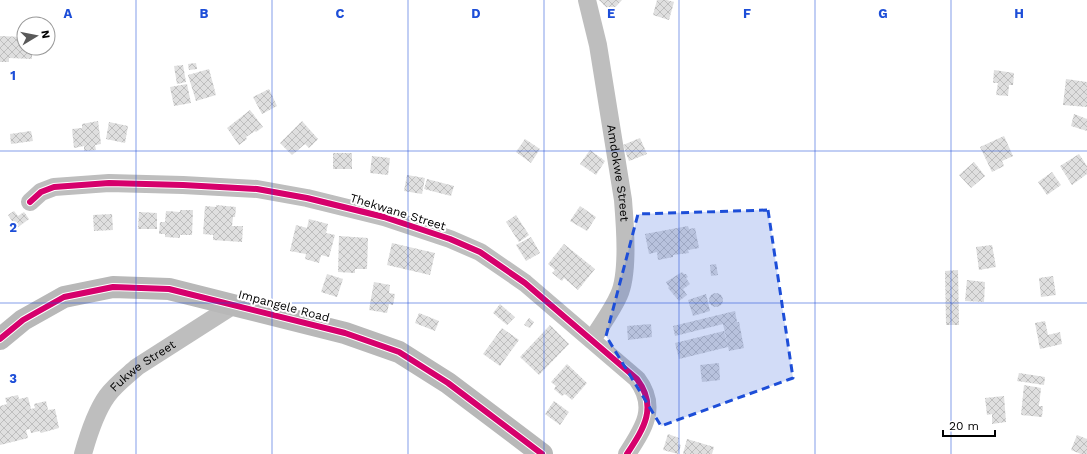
<svg xmlns="http://www.w3.org/2000/svg" width="1087" height="454" font-family="'Work Sans',sans-serif">
<defs>
<pattern id="building-cross-hatch" width="8" height="8" patternUnits="userSpaceOnUse"><rect width="8" height="8" fill="#dfdfdf"/><path d="M0 0l8 8M0 8l8-8" fill="none" stroke="#bebebe"/></pattern>
</defs>
<rect width="100%" height="100%" fill="#fff"/>
<!-- building -->
<path fill="url(#building-cross-hatch)" d="M599 0H622L611 12Z
M657 0H667L674 2 669 20 653 15Z
M0 36 24 37V48H32V59L9 58V62H0Z
M196 63 197 69 189 70 188 64Z
M183 65 186 82 177 84 174 66Z
M209 69 216 95 196 101 188 75Z
M994 70 1014 73 1013 85H1009L1008 96 996 95 998 83H993Z
M1066 79 1087 82V107L1063 105Z
M187 84 191 103 174 106 170 87Z
M269 89 277 106 262 114 253 97Z
M250 110 263 127 256 132 255 131 246 137 247 139 239 145 227 128Z
M1074 114 1087 119V131L1071 126Z
M98 121 101 144 95 145 96 150 84 151V146L74 148 72 129 82 128V124Z
M302 121 318 139 309 148 305 144 292 155 280 143Z
M109 122 128 126 125 143 106 139Z
M31 131 33 141 11 144 10 134Z
M1004 136 1013 156 1002 161 1004 166 992 172 980 147Z
M640 138 647 154 629 161 623 145Z
M525 139 540 149 531 163 516 152Z
M590 150 605 161 596 175 580 164Z
M333 153H352V169H333Z
M1079 154 1087 166V174L1072 185 1060 166Z
M372 156 390 158 388 175 370 173Z
M974 162 985 176 971 188 959 175Z
M1052 172 1061 185 1047 195 1038 182Z
M407 175 425 178 422 194 404 191Z
M427 179 454 186 451 196 424 189Z
M216 205 236 207 235 217H233L232 226H243L242 242 213 240V235L203 234 205 206 216 207Z
M580 206 596 217 587 231 570 221Z
M180 210H193L192 235H180V238L165 237V234H159L160 222H165L166 211 180 212Z
M14 211 18 216 24 212 29 219 17 228 8 215Z
M139 212 157 213V229H138Z
M112 214 113 230 94 231 93 215Z
M516 215 529 235 519 242 506 222Z
M309 219 328 224 326 233 335 235 329 257 321 255 319 263 305 259 306 254 290 251 296 225 307 228Z
M688 226 689 229 695 228 699 248 688 250 689 253 673 255V257L658 260 657 252 649 254 645 234Z
M339 236 368 238 367 269H355V273L338 272Z
M531 237 540 253 526 261 516 245Z
M392 243 435 253 430 275 387 265Z
M564 244 595 269 578 290 564 278 562 281 552 273 555 270 548 264Z
M992 245 996 267 979 270 976 247Z
M716 264 718 275 711 276 710 265Z
M958 270 959 325H946L945 271Z
M682 272 684 274H686L688 277 686 278 690 284 683 289 687 295 679 301 668 288 669 287 666 282Z
M327 274 343 279 337 297 321 292Z
M1053 276 1056 295 1041 297 1039 278Z
M967 280 985 282 984 302 965 301Z
M374 282 390 285 389 293 395 294 393 305 389 304 387 313 369 310Z
M709 300a7 7 0 1 1 14 0a7 7 0 1 1-14 0Z
M706 294 710 311 693 316 688 300Z
M500 304 515 317 507 325 493 313Z
M735 311 737 322H739L744 348 729 351 723 324 675 336 673 326Z
M419 313 439 321 435 331 415 323Z
M529 318 534 322 530 328 524 325Z
M1045 321 1048 335 1060 332 1062 344 1040 349 1035 323Z
M651 324 652 337 628 340 627 326Z
M550 325 569 344 539 375 520 357Z
M502 328 519 340 500 366 483 354Z
M724 331 728 347 679 359 675 343Z
M719 363 720 380 702 382 700 365Z
M567 364 587 383 572 400 565 394 562 396 554 389 556 386 551 382Z
M1019 373 1045 377 1044 385 1017 381Z
M1024 385 1041 388 1039 406H1043L1042 417 1021 415Z
M18 395 19 399 28 397 31 409 35 408 34 404 46 401 48 410 55 409 59 428 41 433 40 431 31 433 30 429 26 430 28 438 0 445V406L7 404 5 398Z
M1004 396 1006 422 992 424V414L987 415 985 398Z
M554 401 569 412 560 425 545 414Z
M668 434 679 438 678 444 681 445 678 454 663 450Z
M1077 435 1087 439V454H1081L1071 450Z
M687 439 714 447 712 454H683Z"/>
<g fill="none" stroke-linecap="round" stroke-linejoin="round">
<!-- street -->
<g stroke="#bebebe" stroke-width="18">
<path id="s1" d="M587 0 598 45 623 200C625 225 629 273 619 295 612 311 601 325 592 340"/>
<path d="M30 202 41 192 54 187 109 183 183 185 257 189 307 198 384 217 450 239 480 252 525 283 637 379C658 407 644 428 627 454"/>
<path id="s2" d="M83 454C88 436 97 410 107 396 115 385 127 376 137 367L234 305"/>
</g>
<!-- secondary -->
<path stroke="#b8b8b8" stroke-width="22" d="M0 339 23 320 64 297 113 287 169 289 345 333 399 352 448 383 542 454"/>
<!-- cycleway casing -->
<g stroke="#fff" stroke-width="8">
<path id="cycleway" d="M30 202 41 192 54 187 109 183 183 185 257 189 307 198 384 217 450 239 480 252 525 283 637 379C658 407 644 428 627 454
M0 339 23 320 64 297 113 287 169 289 345 333 399 352 448 383 542 454"/>
</g>
<!-- cycleway -->
<use href="#cycleway" stroke="#d6006c" stroke-width="6"/>
</g>
<!-- marked area -->
<path fill="#1d4ed8" fill-opacity="0.2" stroke="#1d4ed8" stroke-width="3" stroke-dasharray="8 5" stroke-linejoin="round" d="M768 210 793 378 661 426 606 336 638 214Z"/>
<!-- grid -->
<path fill="none" stroke="#1d4ed8" stroke-width="1" stroke-opacity="0.55" d="M136 0V454M272 0V454M408 0V454M544 0V454M679 0V454M815 0V454M951 0V454M0 151H1087M0 303H1087"/>
<g text-anchor="middle" dominant-baseline="central" stroke-width="4" stroke-linejoin="round" paint-order="stroke">
<!-- street labels -->
<g font-size="12" fill="#000" stroke="#fff">
<text stroke="none"><textPath href="#s1" startOffset="176">Amdokwe Street</textPath></text>
<text transform="translate(398 212) rotate(17)">Thekwane Street</text>
<text transform="translate(284 306) rotate(15)">Impangele Road</text>
<text stroke="none"><textPath href="#s2" startOffset="110">Fukwe Street</textPath></text>
</g>
</g>
<g font-size="13" text-anchor="middle" font-weight="bold" fill="#1d4ed8" stroke="#fff" stroke-width="4" stroke-linejoin="round" paint-order="stroke">
<text x="68" y="18">A</text>
<text x="204" y="18">B</text>
<text x="340" y="18">C</text>
<text x="476" y="18">D</text>
<text x="611" y="18">E</text>
<text x="747" y="18">F</text>
<text x="883" y="18">G</text>
<text x="1019" y="18">H</text>
<text x="13" y="80">1</text>
<text x="13" y="232">2</text>
<text x="13" y="383">3</text>
</g>
<!-- north arrow -->
<g transform="translate(36 36) rotate(80)"><circle r="19" fill="#ffffff" stroke="#999999"/>
<path d="M0-3L7 15L0 10L-7 15Z" fill="#595959"/>
<text y="-6" font-size="11" font-weight="bold" text-anchor="middle" fill="#000000">N</text>
</g>
<!-- scale -->
<path d="M943 430v6h52v-6" fill="none" stroke="#000000" stroke-width="2"/>
<text x="949" y="430" font-size="12" fill="#000000" stroke="#ffffff" stroke-width="3" paint-order="stroke">20 m</text>
</svg>
